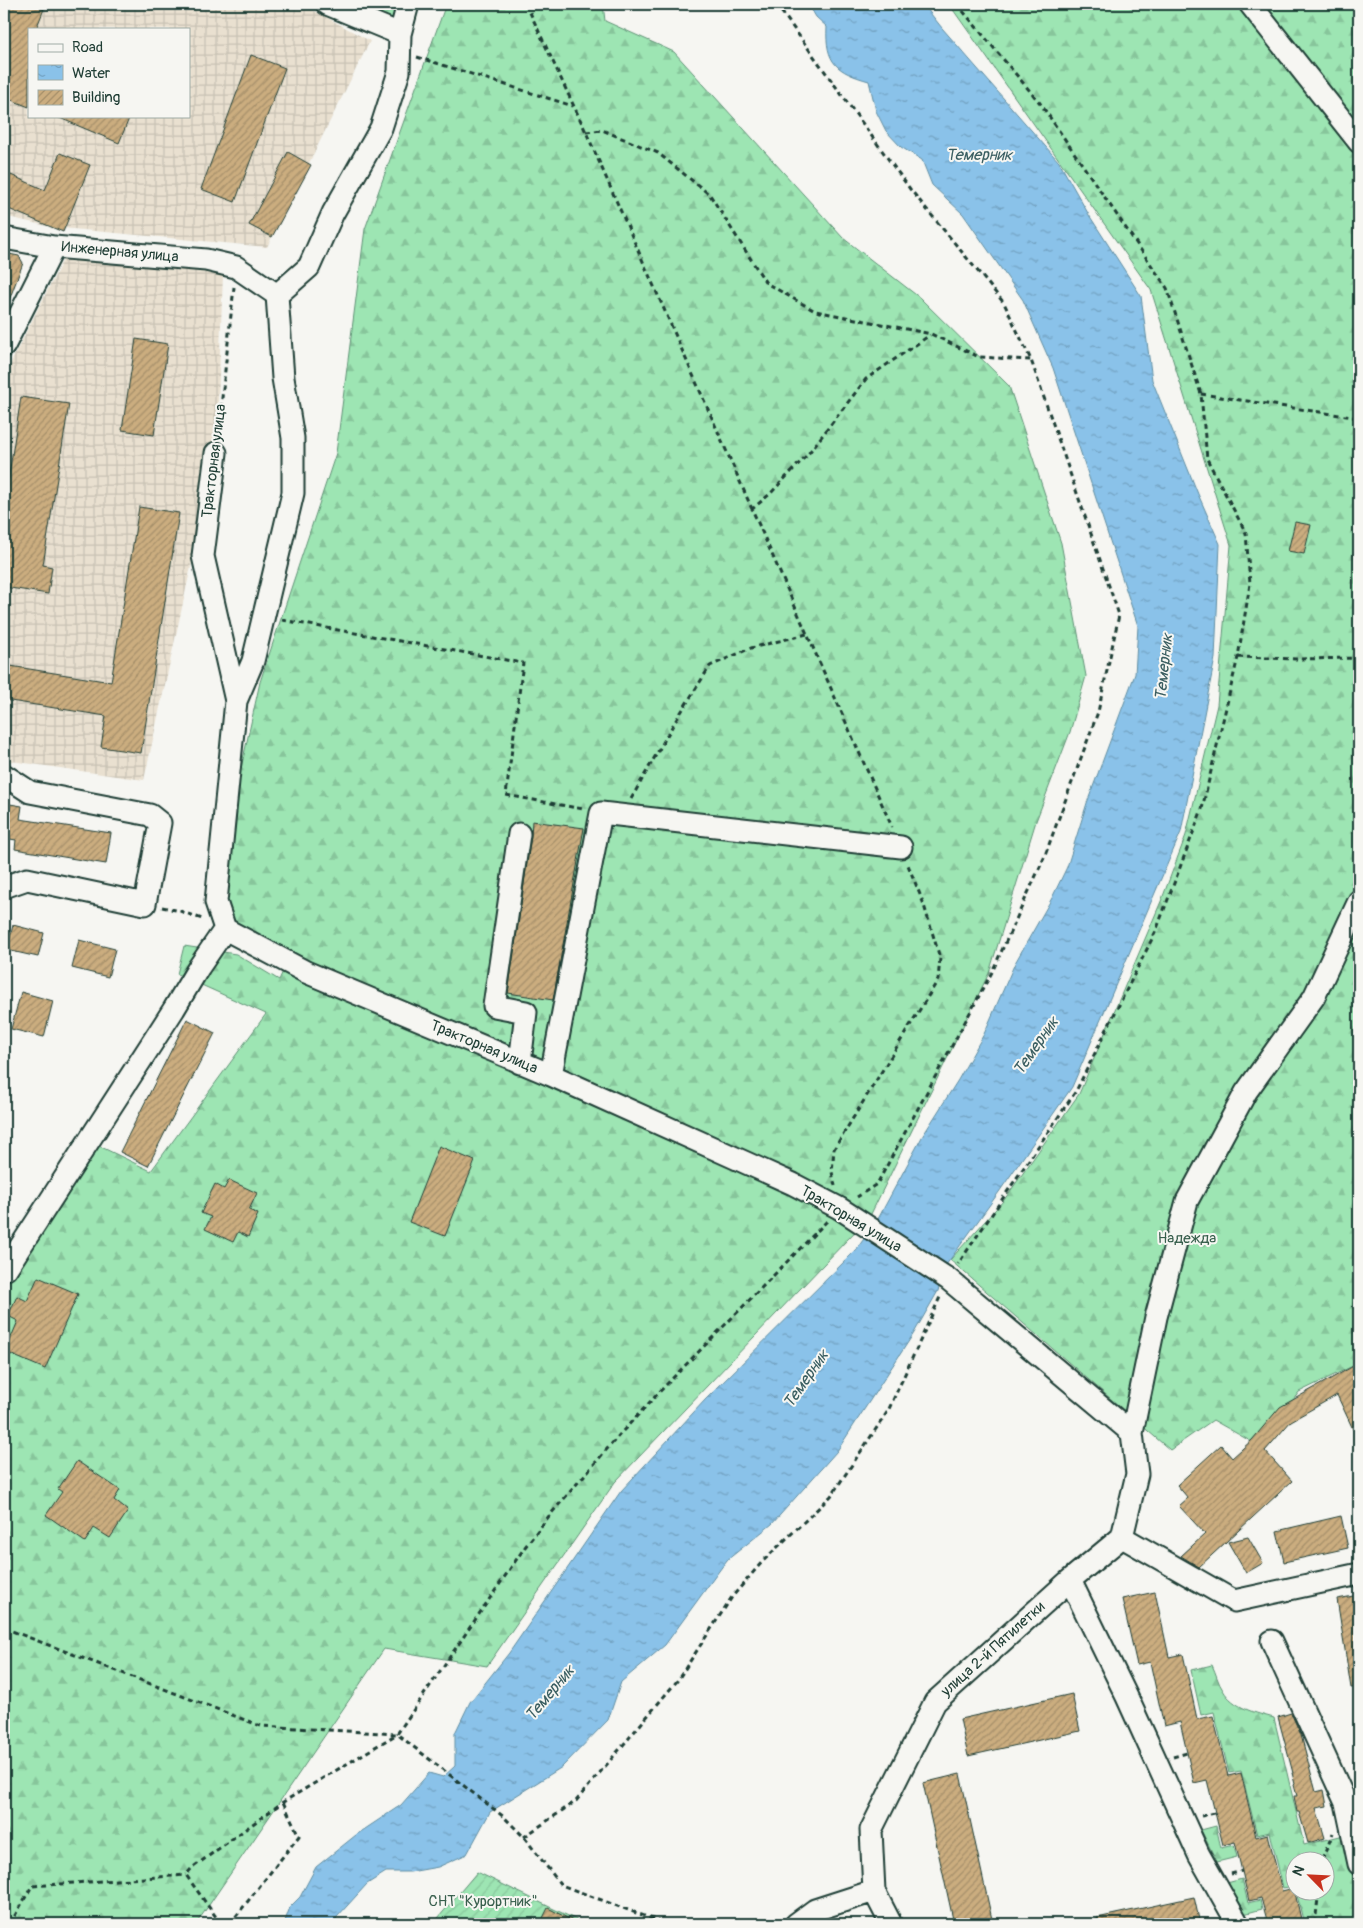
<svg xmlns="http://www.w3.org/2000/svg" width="1363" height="1928" font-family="Pangolin,sans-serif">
<defs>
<pattern id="industrial-grid" width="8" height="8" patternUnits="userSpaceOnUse" patternTransform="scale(1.25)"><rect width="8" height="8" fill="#e9e0d0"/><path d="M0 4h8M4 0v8" fill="none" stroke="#c7c1b3"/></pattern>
<pattern id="forest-firs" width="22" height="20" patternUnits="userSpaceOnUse" patternTransform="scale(1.25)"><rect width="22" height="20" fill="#9de5b3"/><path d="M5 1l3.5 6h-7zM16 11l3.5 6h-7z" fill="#87c59b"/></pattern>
<pattern id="garden-furrows" width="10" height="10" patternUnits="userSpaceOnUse" patternTransform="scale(1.25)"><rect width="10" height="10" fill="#9de5b3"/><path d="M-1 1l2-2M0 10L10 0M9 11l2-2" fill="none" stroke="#87c59b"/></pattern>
<pattern id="water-ripples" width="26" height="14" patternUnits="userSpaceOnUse" patternTransform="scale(1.25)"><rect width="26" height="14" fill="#8ac2e9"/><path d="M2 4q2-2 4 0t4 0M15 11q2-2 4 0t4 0" fill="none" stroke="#709fbe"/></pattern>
<pattern id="building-hatch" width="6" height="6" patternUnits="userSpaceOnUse" patternTransform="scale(1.25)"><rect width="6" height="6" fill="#cbad7f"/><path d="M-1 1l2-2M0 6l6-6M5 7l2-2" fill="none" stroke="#a48e69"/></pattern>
</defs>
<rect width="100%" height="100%" fill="#f6f6f2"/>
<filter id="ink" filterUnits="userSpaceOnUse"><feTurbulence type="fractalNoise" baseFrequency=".02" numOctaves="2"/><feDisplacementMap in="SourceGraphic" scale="10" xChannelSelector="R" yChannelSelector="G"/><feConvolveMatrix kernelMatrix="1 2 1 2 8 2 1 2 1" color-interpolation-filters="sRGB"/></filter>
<g filter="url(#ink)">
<!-- industrial -->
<path fill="url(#industrial-grid)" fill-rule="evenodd" d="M4 4H302L370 41 267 247 51 227 4 216ZM29 29H189V116H29Z
M67 252 131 257 223 275 216 453 144 780 4 760V376Z"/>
<!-- forest -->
<path fill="url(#forest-firs)" stroke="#5e9174" d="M446 4H603L605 21 674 52 843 238 920 298 1009 386 1061 543 1086 676 1070 732 1036 821 989 973 870 1216 615 1482 487 1666 384 1649 196 1924H4V1251L26 1250 97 1145 151 1171 266 1014 177 974 184 946 236 954 279 980 291 954 230 919 223 876 233 805 260 682 336 453 365 229Z
M949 4H1359V1363L1299 1392 1259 1446 1213 1420 1170 1450 950 1260 1004 1200 1079 1094 1162 899 1186 835 1217 705 1231 545 1151 290Z
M1212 1665C1216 1673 1218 1683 1223 1690 1233 1708 1256 1713 1274 1718L1304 1845 1344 1835 1359 1902V1921L1346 1924H1304L1296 1891 1326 1890V1860H1296L1295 1889 1294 1886 1283 1888 1270 1832 1257 1835 1241 1771 1229 1773 1214 1712 1201 1715 1191 1670Z
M1216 1826 1221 1848 1234 1845 1237 1857 1217 1862 1201 1830Z
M1242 1879 1248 1903 1260 1900 1262 1909 1240 1915 1223 1884Z"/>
<!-- garden -->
<path fill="url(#garden-furrows)" stroke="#5e9174" d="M315 4H406L393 29Z
M477 1872 585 1924H433Z"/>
<!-- water -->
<path fill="url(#water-ripples)" stroke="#5f8da1" d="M801 4H923L942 28 1059 162 1089 215 1141 296 1152 380 1198 494 1220 544 1215 658 1181 832 1072 1087 999 1192 946 1265 938 1291 914 1333 837 1451 772 1524 727 1560 665 1645 621 1682 608 1720 562 1767 490 1812 467 1854 438 1867 410 1872H386L367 1884 337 1917 335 1924H284L290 1907 300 1897 316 1867 356 1835 401 1805 429 1773 443 1777 455 1766V1733L470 1702 509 1653 621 1491 705 1400 856 1250 878 1219 922 1137 958 1080 984 1034 1015 963 1052 898 1067 867 1087 803 1135 674 1138 626 1053 368 1023 300 963 214 932 185 922 160 901 147 886 131 876 111 869 81C837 72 825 63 827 27L816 17 810 7Z"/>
<!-- building -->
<path fill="url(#building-hatch)" stroke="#1f3d34" d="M4 4H31L44 9 36 29H29V107L4 97Z
M251 55 285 68 235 202 201 189Z
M55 116H130L119 143Z
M288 152 311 165 272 237 249 225Z
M60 153 90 165 63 232 4 207V172L45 190Z
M4 253 19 256 23 263 5 311Z
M136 339 168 344 154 435 122 430Z
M21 397 69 404 43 565 52 567 48 594 4 587V507Z
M139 507 179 513 141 753 101 747 106 716 4 700V665L111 682Z
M1295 522 1311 525 1304 554 1288 551Z
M4 803 22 806 20 819 111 833 106 864 15 849 16 840 4 838Z
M532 821 584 828 553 1000 508 993 531 836Z
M13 925 44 933 38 957 7 950Z
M79 940 115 949 108 977 72 968Z
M21 992 53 1001 44 1037 11 1029Z
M187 1019 215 1033 148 1166 120 1152Z
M439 1146 475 1161 445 1236 409 1222Z
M229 1180 257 1193 249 1210 258 1214 248 1237 238 1232 233 1242 205 1229 211 1217 201 1213 215 1184 224 1189Z
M38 1277 78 1294 45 1369 5 1352 18 1321 8 1316 17 1296 27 1301Z
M1359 1363V1442L1337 1395 1291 1421 1265 1451 1292 1481 1199 1567 1181 1556 1205 1534 1179 1506 1188 1498 1177 1485 1221 1445 1232 1458 1252 1440 1280 1407Z
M77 1461 120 1490 114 1500 128 1511 110 1538 94 1528 85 1542 46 1515 62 1492 58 1489Z
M1341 1516 1348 1548 1284 1562 1277 1531Z
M1248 1537 1263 1563 1246 1573 1228 1542Z
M1155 1592 1169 1657 1183 1654 1197 1719 1213 1716 1228 1776 1241 1773 1256 1837 1268 1834 1282 1891 1294 1888 1302 1924H1268L1261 1898 1249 1901 1235 1842 1223 1845 1207 1780 1194 1783 1180 1722 1164 1726 1150 1662 1137 1665 1122 1599Z
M1359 1595V1687L1351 1688 1337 1599Z
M1072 1694 1080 1731 968 1756 960 1719Z
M1291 1713 1301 1735 1316 1792 1324 1790 1327 1806 1316 1808 1325 1838 1308 1843 1299 1812H1297L1294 1796H1297L1294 1785 1295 1784 1292 1773H1293L1278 1717Z
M960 1774 993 1924H954L923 1783Z
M1194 1897 1200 1924H1098L1097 1918Z
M548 1908 579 1924H540Z"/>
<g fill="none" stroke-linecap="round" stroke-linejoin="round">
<!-- minor casing -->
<g stroke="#1f3d34" stroke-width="25">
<path id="minor" d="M327 4 400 34
M1250 4 1359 142
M4 238 54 247 206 260 236 267 277 295
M277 295 309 267 333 213 381 128 399 72 400 34 408 4
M4 346 54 247
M216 453 203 556 236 701 216 902 225 929 306 972 551 1075 793 1184 839 1208 948 1279 1132 1433 1137 1474 1122 1537
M236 701 253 661 293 493V438L283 378 277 295
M4 775 30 792 150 815 160 823 145 904 27 879 4 887
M519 834 494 1006 526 1012 520 1063
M551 1075 601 813 901 847
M6 1269 174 1009 199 967 225 929
M1132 1433 1156 1317 1187 1201 1246 1092 1314 997 1359 901
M1070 1580 1127 1697 1199 1855 1238 1924
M1272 1641 1346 1803 1359 1864
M796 1924 815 1910 874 1891
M891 1924 874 1891 871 1830 935 1702 1070 1580 1122 1537 1234 1601 1359 1574"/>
</g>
<!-- path -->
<path stroke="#1f3d34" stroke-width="3" stroke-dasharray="5 4" stroke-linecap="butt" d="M526 4 586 132 892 827
M776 4 910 189 1004 303 1031 360 1119 615 1098 712 1044 858 992 972 877 1184 857 1197
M957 4 1040 103 1167 288 1201 394 1207 459 1246 533 1250 584 1238 657 1202 809 1156 931 1076 1091 958 1264
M417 57 573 106
M586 132 602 130 658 153 710 195 766 283 815 311 931 334 979 357 1031 360
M1201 394 1359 418
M218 435 234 287
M751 510 770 494 808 454 866 379 930 335
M282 620 523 663 506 795 583 809
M1238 657 1296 659 1359 658
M631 799 673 725 710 666 751 648 807 634
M162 907 180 911 202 919
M835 1186 832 1172 834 1149 938 980 940 958 923 902 908 865
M4 1628 261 1726 397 1734 504 1817 524 1837 561 1885 666 1924
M1173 1757 1187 1753
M1201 1816 1215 1813
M524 1837 576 1801 677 1681 732 1597 763 1561 831 1496 888 1411 941 1295
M1322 1860 1333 1833
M1231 1874 1242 1871
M10 1924 32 1886 186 1875
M221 1924 186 1875 192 1868 283 1802 397 1734 525 1547 549 1516 621 1433 665 1386 827 1221
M230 1924 299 1836 283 1802
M1315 1924 1319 1890"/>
<!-- minor -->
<use href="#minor" stroke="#f6f6f2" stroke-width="21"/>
</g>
</g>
<g text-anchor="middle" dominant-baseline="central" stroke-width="4" stroke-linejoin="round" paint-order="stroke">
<!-- street labels -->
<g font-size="15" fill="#1f3d34" stroke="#f6f6f2">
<text transform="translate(120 252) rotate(5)">Инженерная улица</text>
<text transform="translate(214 461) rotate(-83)">Тракторная улица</text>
<text transform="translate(484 1047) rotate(23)">Тракторная улица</text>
<text transform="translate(851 1219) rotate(31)">Тракторная улица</text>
<text transform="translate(993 1649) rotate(-42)">улица 2-й Пятилетки</text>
</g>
<!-- park labels -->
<g font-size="15" fill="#385f4d" stroke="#f6f6f2">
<text x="1187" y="1238">Надежда</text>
<text x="483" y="1901">СНТ "Курортник"</text>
</g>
<!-- water labels -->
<g font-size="16" font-style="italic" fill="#3a5e61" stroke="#f6f6f2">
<text x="979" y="155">Темерник</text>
<text transform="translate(1164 667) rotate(-84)">Темерник</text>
<text transform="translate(1036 1046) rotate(-55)">Темерник</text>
<text transform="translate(806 1379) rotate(-55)">Темерник</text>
<text transform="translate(550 1693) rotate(-50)">Темерник</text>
</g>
</g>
<!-- margin -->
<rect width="1363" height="1928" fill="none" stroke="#f6f6f2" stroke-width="20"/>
<rect x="10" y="10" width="1343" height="1908" fill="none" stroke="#1f3d34" stroke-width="2" filter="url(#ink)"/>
<!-- legend -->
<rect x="28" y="28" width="162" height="90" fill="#f6f6f2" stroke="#a0aca6"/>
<rect x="38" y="44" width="25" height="8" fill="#f6f6f2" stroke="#a0aca6"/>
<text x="72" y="52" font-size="15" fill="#1f3d34">Road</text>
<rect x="38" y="65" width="25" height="15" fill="url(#water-ripples)" stroke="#a0aca6"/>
<text x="72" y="78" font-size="15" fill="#1f3d34">Water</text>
<rect x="38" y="90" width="25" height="15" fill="url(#building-hatch)" stroke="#a0aca6"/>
<text x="72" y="102" font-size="15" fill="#1f3d34">Building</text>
<!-- north arrow -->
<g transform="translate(1310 1876) rotate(294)"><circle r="24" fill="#f6f6f2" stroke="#a0aca6"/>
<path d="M0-4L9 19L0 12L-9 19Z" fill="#c8321e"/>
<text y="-8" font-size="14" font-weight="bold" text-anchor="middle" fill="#1f3d34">N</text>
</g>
</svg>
